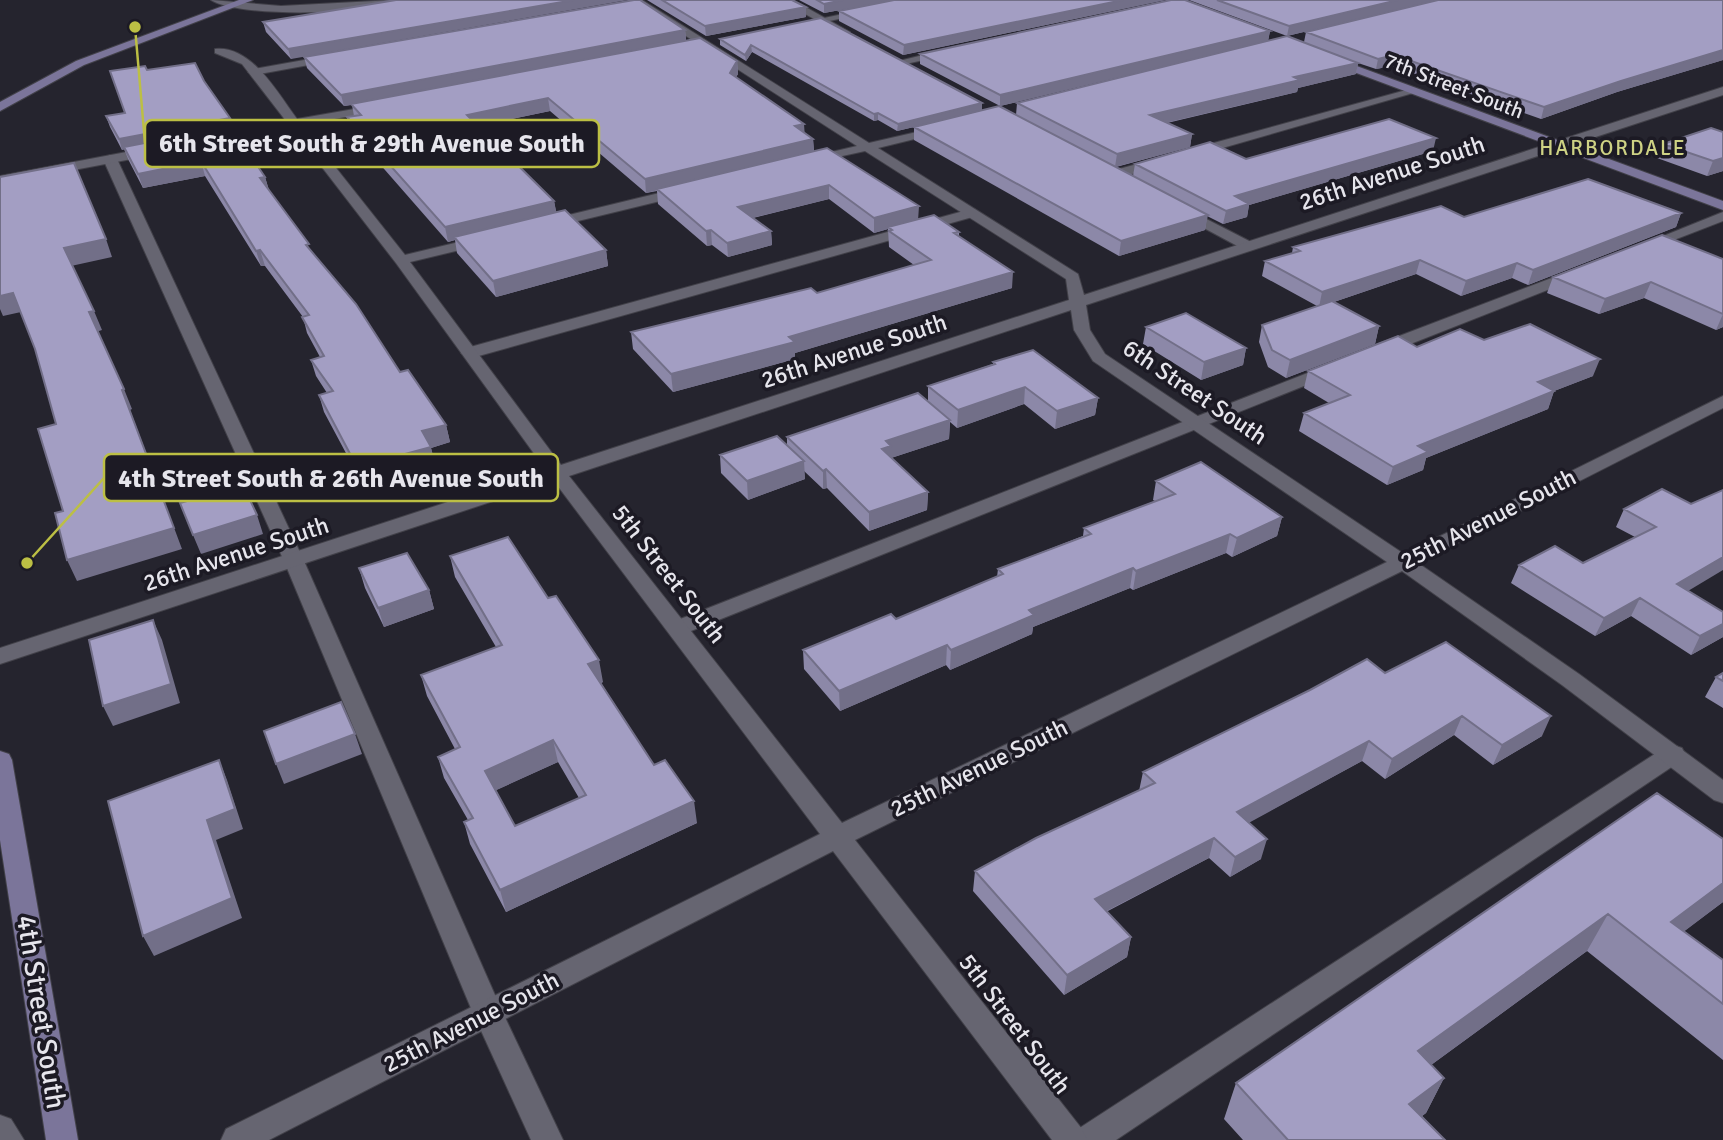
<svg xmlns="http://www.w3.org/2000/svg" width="1723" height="1140" font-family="Signika,sans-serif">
<rect width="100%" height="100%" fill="#25242e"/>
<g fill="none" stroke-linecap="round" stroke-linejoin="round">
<!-- lane casing -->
<g stroke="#424149" stroke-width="2">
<path id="lane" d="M780 0H793L850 32 841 34Z
M947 49 953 52 951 54 901 65 895 62Z
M332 55 336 56V60L254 75 248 72 254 69Z
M1410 89 1420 91 1118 178 1113 179 1106 175 1108 172Z
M110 155 117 159 304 561 502 1011 563 1140H531L473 1013 284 561 103 159Z
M1183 207 1253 243 1255 246 1248 250 1243 249 1178 214V208Z
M971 209 976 210V216L475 357 469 358 461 353 463 349Z
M1723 212V221L1648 250 1643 251 1636 247Z
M1578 268 1583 270 1586 273 1583 276 1385 354 1379 355 1371 350 1373 346Z
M1333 363 1342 368 1339 372 686 633 678 635 670 633 667 628 670 623Z
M1673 745 1682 748 1685 754 1682 760 1116 1140H1073L1078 1129 1664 748Z"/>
</g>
<!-- street casing -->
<g stroke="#424149" stroke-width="2">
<path id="street" d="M211 0 281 6 394 0C369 16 236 17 211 0Z
M630 0H642L869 143 943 126V132L878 148 1078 274 1084 295 1723 87V95L1086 305 1090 330 1105 354 1404 554 1723 396V408L1418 563 1579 674 1723 780V803L1714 800 1562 685 1402 571 855 840 1082 1129 1087 1140H1052L833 851 269 1140H221L226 1129 820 834 554 481 0 664V648L546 470 396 263 291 127 211 141V135L286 121 242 64 215 53V49C252 45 278 94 297 119L383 104V110L302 125 405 255 484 236 489 237 491 240 489 243 410 262 561 465 1069 300 1066 279 865 151 806 164V158L857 146ZM1071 310 1074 330 1093 361 1387 562 842 823 569 476Z
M909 0H929L796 28 791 25Z
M153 147 158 148V154L0 184V176Z
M684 187 689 188V194L545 229 538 225 540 222Z
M0 1115 11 1119 24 1140H0Z"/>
</g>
<!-- secondary casing -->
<g stroke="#424149" stroke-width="2">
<path id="secondary" d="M239 0H253L84 65 0 111V102L76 61Z
M1327 58H1335L1723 201V210L1327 62Z
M0 751 9 754 12 760 78 1140H46L0 840Z"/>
</g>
<!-- lane -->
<use href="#lane" fill="#666571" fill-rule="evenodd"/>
<!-- street -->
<use href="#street" fill="#666571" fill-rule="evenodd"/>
<!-- secondary -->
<use href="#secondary" fill="#7b759a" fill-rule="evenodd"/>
</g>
<!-- wall -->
<path fill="#8c88a8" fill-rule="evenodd" d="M396 0 291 59 266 32 263 22Z
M647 0H793L806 7V17L706 36Z
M799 0H894L824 13Z
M894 0H1165L903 55 839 21V11Z
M1189 0H1436L1287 36Z
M1723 0V60L1617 92 1541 119 1392 66 1376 69 1358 63 1356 74 1298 88 1297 92 1167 123 1192 134 1190 147 1116 167 1133 176 1135 164 1433 151 1249 205 1247 217 1223 224 1207 216 1205 230 1119 256 914 140V127L897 131 878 120 874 121 752 52 746 61 720 45V39L821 18 982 103V110L1016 115 1017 103 1304 42 1306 32Z
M685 30 686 40 737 61 738 74 736 77 804 124V133L813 139 814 151 918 219 959 232V236L1012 288 795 353V359L673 392 633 349 631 332 817 293 914 265 889 247 888 229 874 233 829 199 753 218 771 231 772 245 728 257 712 245 707 246 658 204 657 191 646 193 550 111 478 126 554 201 556 212 606 250 608 266 496 297 457 253 455 240 448 242 350 130 347 117 354 116 352 105 344 106 307 68 304 57Z
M1270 31 1268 41 1000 106 920 64V54Z
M147 70 204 81 233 126 253 148 257 162H255L265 177 269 190 312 252 400 372 446 425 450 442 431 448 435 464 363 485 324 412 319 395 327 393 316 376 311 360 320 357 307 333 303 317 265 266H261L205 176 143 188 129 161 124 149 122 150 110 127 106 116 125 113Z
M1711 128 1723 171 1707 176 1657 158 1663 144Z
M1681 213 1676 227 1528 285 1512 278 1461 296 1416 274 1334 302 1379 326 1375 344 1286 378 1268 367 1259 342 1262 325 1317 306 1262 276 1265 261 1292 253 1293 247 1464 217Z
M1723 259V327L1716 330 1644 298 1599 314 1547 293 1553 277Z
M1146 327 1246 348 1243 365 1201 380 1143 344Z
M1484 340 1593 376 1554 391 1548 409 1426 458 1423 470 1387 485 1299 431 1304 413 1329 403 1304 388 1308 371 1417 347Z
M993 362 1098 398 1095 415 1055 429 1024 404 957 428 950 422 949 439 891 458 928 492 927 510 869 531 827 488 823 489 804 471 805 479 748 500 721 473 720 455 787 445V437L928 401V386L993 364Z
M1156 481 1282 517 1277 536 1232 557 1226 553 1133 590 1130 588 1033 627 1032 634 950 670 946 665 840 711 804 669 803 650 896 619 997 577 998 569 1083 536 1084 528 1155 501 1153 500Z
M1662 489 1688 591 1723 612V637L1691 655 1631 616 1595 636 1511 583 1519 565 1583 563 1635 537 1616 527 1624 509Z
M450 556 603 682 601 683 654 765 697 823 506 912 470 844 464 822 468 820 444 778 438 757 455 749 427 696 421 675 496 647 455 577ZM558 762 579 798 515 826 496 790Z
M359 568 429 590 434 609 384 627 365 588Z
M1385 673 1542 736 1493 765 1454 735 1385 779 1362 761 1249 822 1261 859 1230 877 1209 858 1106 912 1131 937 1127 957 1064 995 973 891 975 871 1139 791 1143 772Z
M1723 673V708L1705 697 1716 677Z
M1723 839V902L1684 931 1723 960V1060L1587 951 1431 1065 1444 1078 1426 1113 1422 1116 1445 1140H1243L1224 1119 1236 1083Z"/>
<!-- shaded-wall -->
<path fill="#726f88" d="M574 0H628L291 59 288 49Z
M843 0H894L824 13V4Z
M1123 0H1165L903 55 904 45Z
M1398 0H1436L1287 36 1289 26Z
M806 7V17L706 36 705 26Z
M685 30 686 41 344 106 341 95Z
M1270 31 1268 41 1000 106V95Z
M751 45 752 52 746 61 745 55Z
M1723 50V60L1617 92 1541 119 1544 107 1621 81Z
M1394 55 1392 66 1376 69 1378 59Z
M737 61 738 74 731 86 730 73Z
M1358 63 1356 74 1298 88 1297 92 1148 127 1150 115 1294 77Z
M548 98 550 111 469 128 467 115Z
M982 103V111L897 131 898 124Z
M878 113V120L874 121V114Z
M230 118 233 128 122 150 119 139Z
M804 124 805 138 795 126Z
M1192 134 1190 147 1115 167 1117 154Z
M1436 138 1433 151 1249 205 1247 217 1223 224 1226 211 1235 196Z
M813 139 814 152 646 193 645 179Z
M253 148 257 162 250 163 246 149Z
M1723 158V171L1707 176 1713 161Z
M201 161 205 176 143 188 138 174Z
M265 177 269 191 260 178Z
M829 185V199L739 221 738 207Z
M554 201 557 215 454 237 455 240 448 242 445 227Z
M919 206 918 221 888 227V229L874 233V218Z
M1681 213 1676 227 1528 285 1533 270Z
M1208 215 1205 230 1119 256 1121 241Z
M711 230 712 245 707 246 706 231Z
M771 231 772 245 728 257 727 243Z
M106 239 112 257 71 266 64 248Z
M260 250 265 266H261L256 251Z
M606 250 608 266 496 297 493 281Z
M1420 260 1416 274 1319 307 1322 292Z
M1517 263 1512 278 1461 296 1466 281Z
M1013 272 1012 288 795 353V359L673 392 671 374 789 337Z
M1651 282 1644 298 1599 314 1605 299Z
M13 293 21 312 3 316 0 309V296Z
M94 311 102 330 96 332 89 312Z
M1723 314V327L1716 330Z
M1379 326 1375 344 1286 378 1290 360Z
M1246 348 1243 365 1201 380 1204 362Z
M1600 359 1593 376 1531 400 1538 382Z
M1025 387 1024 404 957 428 958 410Z
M124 389 132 409 130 410 182 549 77 581 67 560 122 390Z
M1554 391 1548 409 1426 458 1423 470 1387 485 1393 467 1418 446Z
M1098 398 1095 415 1055 429 1057 411Z
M950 420 949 439 891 458 882 449 886 441Z
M446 425 450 442 431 448 435 464 363 485 357 467 422 431Z
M804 461 805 479 748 500 747 481Z
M826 469 827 488 823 489V471Z
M928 492 927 510 869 531V512Z
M257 515 263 534 201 554 193 535Z
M1282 517 1277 536 1232 557 1237 538Z
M1230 534 1226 553 1133 590 1136 571Z
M1723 557V570L1668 603 1677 584Z
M1133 568 1130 588 1033 627 1032 634 950 670 951 650 1029 610Z
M429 590 434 609 384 627 378 608Z
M1640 598 1631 616 1595 636 1604 618Z
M153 620 162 640 180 703 113 726 103 706Z
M1723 624V637L1691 655 1700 636Z
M947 645 946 665 840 711 839 691Z
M599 660 603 682 592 686 588 664Z
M1462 716 1454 735 1385 779 1392 759Z
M1551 716 1542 736 1493 765 1502 745Z
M355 734 362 754 284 784 276 764Z
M553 740 558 762 490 793 485 771Z
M1369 741 1362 761 1232 832 1237 812Z
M219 760 227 780 243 829 216 840 242 918 154 956 143 936 207 820Z
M694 801 697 823 506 912 500 890Z
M1214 838 1209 858 1091 919 1095 899Z
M1267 839 1261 859 1230 877 1235 857Z
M1723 883V902L1657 952 1671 922Z
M1608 914 1587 951 1401 1087 1418 1051Z
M1131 937 1127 957 1064 995 1067 975Z
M1444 1078 1426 1113 1392 1139 1409 1104Z"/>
<!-- building -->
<path fill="#a39ec3" stroke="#726f88" stroke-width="2" fill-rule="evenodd" d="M396 0H574L288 49 263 22Z
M634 0H640L685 30 341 95 304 57Z
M662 0H792L806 7 705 26Z
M817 0H843L824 4Z
M894 0H1123L904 45 839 11Z
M1171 0H1185L1270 31 1000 95 920 54Z
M1217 0H1398L1289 26Z
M1438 0H1723V50L1621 81 1544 107 1394 55 1378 59 1306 32Z
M821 18 982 103 898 124 878 113 874 114 751 45 745 55 720 39Z
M1287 36 1358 63 1294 77 1300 80 1150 115 1192 134 1117 154 1017 103Z
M700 38 737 61 730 73 804 124 795 126 813 139 645 179 548 98 467 115 554 201 445 227 347 117 361 115 351 104Z
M195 63 204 81 230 118 119 139 106 116 125 113 110 71 145 66 147 70Z
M999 106 1208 215 1121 241 914 127Z
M1389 119 1436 138 1235 196 1249 204 1226 211 1135 164 1210 142 1246 159Z
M237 125 253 148 246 149 265 177 260 178 309 244 306 245 356 304 400 372 408 370 446 425 422 431 431 447 357 467 319 395 333 391 311 360 324 356 302 317 309 315 260 250 256 251 201 161 138 174 124 147Z
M1711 128 1723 132V158L1713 161 1663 144Z
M827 148 919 206 874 218 829 185 738 207 771 231 727 243 711 230 706 231 657 189Z
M74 163 106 239 64 248 94 311 89 312 124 389 122 390 174 528 67 560 55 513 63 511 38 429 56 424 35 349 13 293 0 296V177Z
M1588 179 1681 213 1533 270 1517 263 1466 281 1420 260 1322 292 1265 261 1300 251 1293 247 1441 206 1464 217Z
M565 210 606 250 493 281 454 237Z
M934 215 959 232 954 233 1013 272 789 337 795 342 671 374 631 332 811 288 817 293 931 260 889 231 892 230 888 227Z
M1662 235 1723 259V314L1651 282 1605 299 1553 277Z
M1332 301 1379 326 1290 360 1272 350 1262 325Z
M1186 313 1246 348 1204 362 1146 327Z
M1530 324 1600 359 1538 382 1554 391 1418 446 1428 452 1393 467 1304 413 1350 395 1308 371 1398 336 1417 347 1460 329 1484 340Z
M1033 350 1098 398 1057 411 1025 387 958 410 928 386 995 364 993 362Z
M918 393 950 420 886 441 891 446 882 449 928 492 869 512 826 469 823 471 787 437Z
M777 436 804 461 747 481 720 455Z
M1201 462 1282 517 1237 538 1230 534 1136 571 1133 568 1029 610 1034 615 951 650 947 645 839 691 803 650 891 614 896 619 1003 574 998 569 1091 534 1084 528 1175 494 1156 481Z
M243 485 257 515 193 535 180 503Z
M1662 489 1691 504 1723 490V557L1677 584 1723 612V624L1700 636 1640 598 1604 618 1519 565 1555 546 1583 563 1656 527 1624 509Z
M508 537 548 598 556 596 599 660 588 664 654 765 665 760 694 801 500 890 464 822 473 818 438 757 460 747 421 675 502 645 450 556ZM553 740 586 795 515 826 485 771Z
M407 553 429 590 378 608 359 568Z
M153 620 171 684 103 706 89 640Z
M1446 642 1551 716 1502 745 1462 716 1392 759 1369 741 1237 812 1267 839 1235 857 1214 838 1095 899 1131 937 1067 975 975 871 1036 838 1155 783 1143 772 1310 690 1367 659 1385 673Z
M1723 673V681L1716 677Z
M341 702 355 734 276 764 264 731Z
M219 760 235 809 207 820 232 898 143 936 108 801Z
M1657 793 1723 839V883L1671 922 1723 960V1004L1608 914 1418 1051 1444 1078 1409 1104 1445 1140H1288L1236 1083Z"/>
<g text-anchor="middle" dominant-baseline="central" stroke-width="7" stroke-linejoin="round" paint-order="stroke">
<!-- far-street labels -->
<g font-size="21" fill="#e6e5ec" stroke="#1c1a24">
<text transform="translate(1454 86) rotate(21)">7th Street South</text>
</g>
<!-- far-neighbourhood labels -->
<g font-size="21" letter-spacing="2" fill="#ced284" stroke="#1c1a24">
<text x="1613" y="148">HARBORDALE</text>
</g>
<!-- street labels -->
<g font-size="24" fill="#e6e5ec" stroke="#1c1a24">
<text transform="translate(1392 173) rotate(-18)">26th Avenue South</text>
<text transform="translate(854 351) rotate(-18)">26th Avenue South</text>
<text transform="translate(1195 392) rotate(34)">6th Street South</text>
<text transform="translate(1488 519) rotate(-27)">25th Avenue South</text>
<text transform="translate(236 554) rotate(-18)">26th Avenue South</text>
<text transform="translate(669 574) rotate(52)">5th Street South</text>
<text transform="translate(979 768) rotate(-26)">25th Avenue South</text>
<text transform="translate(471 1022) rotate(-27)">25th Avenue South</text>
<text transform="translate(1015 1024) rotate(53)">5th Street South</text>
</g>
<!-- near-street labels -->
<g font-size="28" fill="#e6e5ec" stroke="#1c1a24">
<text transform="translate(41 1012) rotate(81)">4th Street South</text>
</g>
</g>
<!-- callouts -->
<path fill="none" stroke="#bcbf44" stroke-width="2.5" d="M135 27L145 143M27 563L104 478"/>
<g fill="#bcbf44" stroke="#1c1a24" stroke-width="2.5">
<circle cx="135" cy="27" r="7"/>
<circle cx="27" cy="563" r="7"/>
</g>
<g fill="#1c1a24" stroke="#bcbf44" stroke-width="2.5">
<rect x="145" y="120" width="454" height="47" rx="7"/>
<rect x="104" y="454" width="454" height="47" rx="7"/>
</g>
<g font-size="26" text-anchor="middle" font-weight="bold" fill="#e6e5ec">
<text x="372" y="152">6th Street South &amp; 29th Avenue South</text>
<text x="331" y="487">4th Street South &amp; 26th Avenue South</text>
</g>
</svg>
